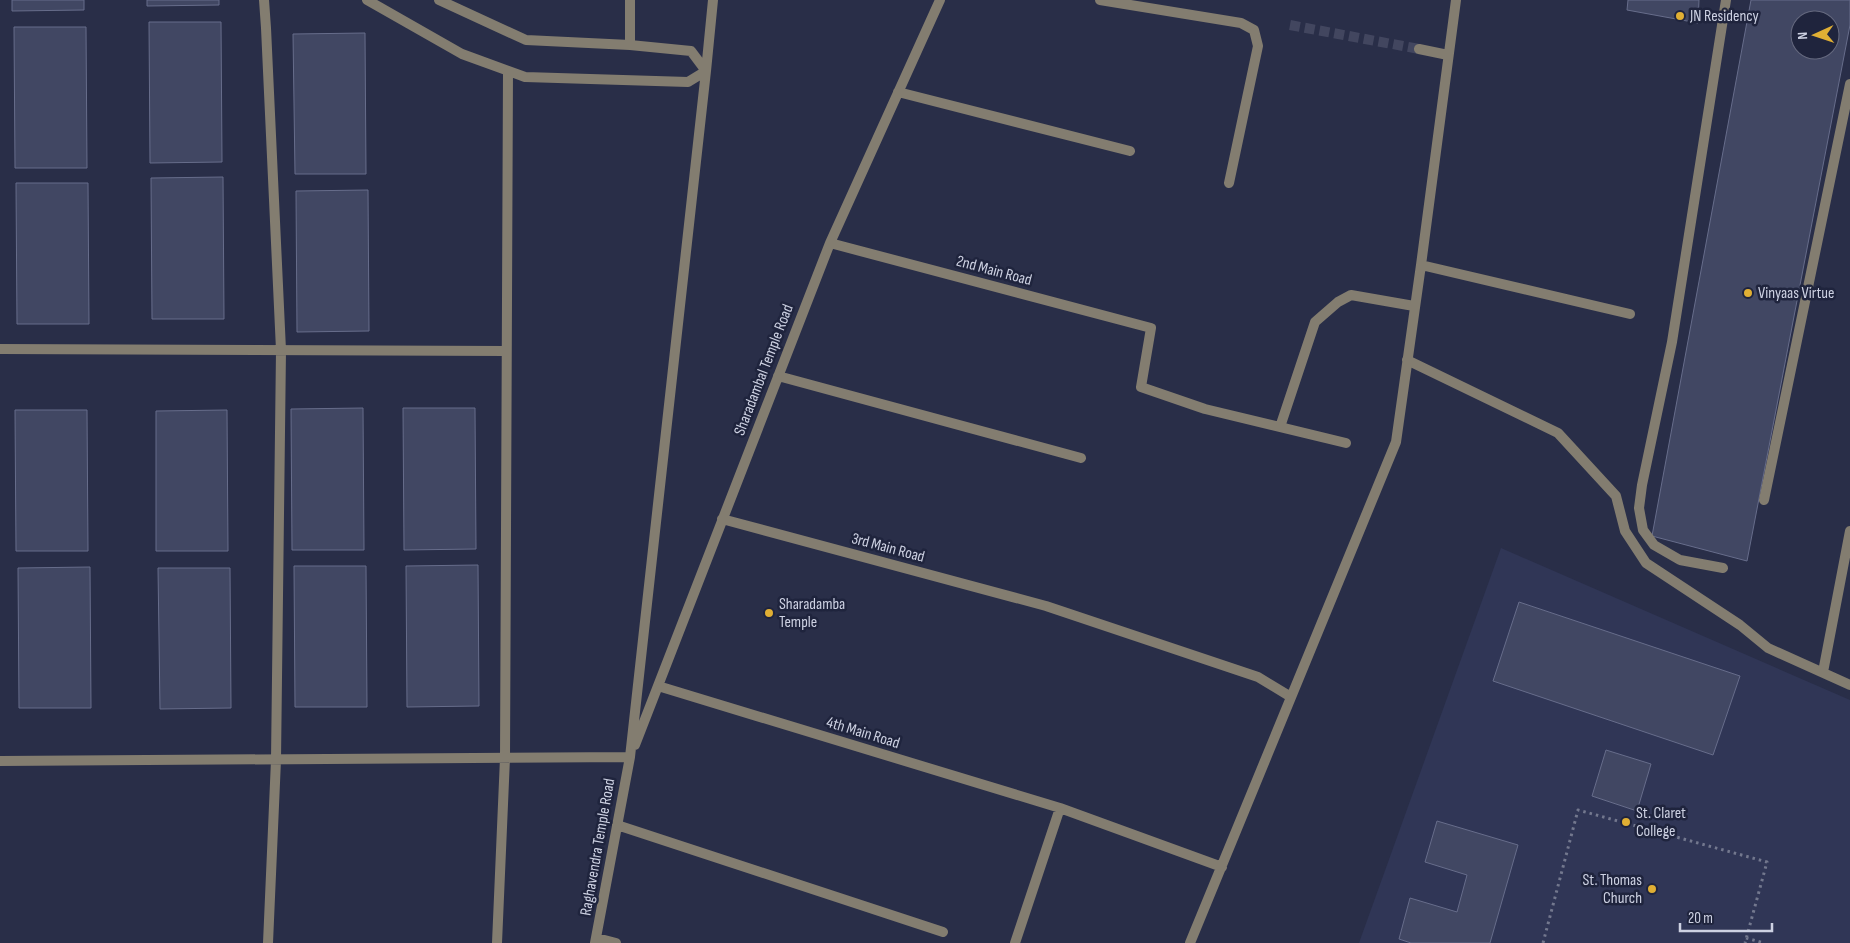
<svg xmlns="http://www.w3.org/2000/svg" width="1850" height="943" font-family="'Sofia Sans Condensed',sans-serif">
<rect width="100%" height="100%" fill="#292e48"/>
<!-- built -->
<path fill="#303656" d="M1501 548 1850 700V943H1359Z"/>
<!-- building -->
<path fill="#414763" stroke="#676d8b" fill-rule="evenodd" d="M12 0H84V10L12 11Z
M147 0H219V5L147 6Z
M1628 0H1699L1698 23 1627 10Z
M1751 0H1850V25L1747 561 1652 536ZM1800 20H1830V50H1800Z
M149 22H221L222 162 150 163Z
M14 27H86L87 168H15Z
M365 33 366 174H295L293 34Z
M223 177 224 319H152L151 178Z
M16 183H88L89 324H17Z
M368 190 369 331 297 332 296 191Z
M363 408 364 550H292L291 409Z
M403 408H475L476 549 404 550Z
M15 410H87L88 551H16Z
M227 410 228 551H156V411Z
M478 565 479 706 407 707 406 566Z
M294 566H366L367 707H295Z
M90 567 91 708H19L18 568Z
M158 568H230L231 708 160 709Z
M1519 602 1740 676 1713 755 1493 681Z
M1606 750 1651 764 1637 811 1592 796Z
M1437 821 1518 845 1490 943H1411L1399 939 1410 898 1457 912 1467 875 1425 862Z"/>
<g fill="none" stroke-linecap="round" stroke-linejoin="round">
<!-- minor-tunnel -->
<path stroke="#42465f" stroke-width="10" stroke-dasharray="10 5" stroke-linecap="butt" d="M1290 25 1419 49"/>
<!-- path -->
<path stroke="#73788e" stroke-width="3" stroke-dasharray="2.5 4" stroke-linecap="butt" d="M1746 938 1764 943
M1543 943 1578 810 1767 862 1745 943"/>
<!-- minor -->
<path stroke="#837d70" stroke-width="10" d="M264 0 266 28 281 350 276 760 268 943
M367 0 462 54 525 77 688 82 706 71 713 0
M439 0 526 40 630 45 691 51 706 71 630 757 595 943
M630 0V45
M1100 0 1241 23 1254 30 1258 46 1229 183
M1419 49 1448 55
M898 92 1130 151
M830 243 1151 328 1141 387 1205 409 1346 443
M1421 265 1630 314
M0 349 506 351
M1407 360 1558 433 1616 496 1625 531 1646 563 1740 625 1768 648 1850 685
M778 376 1081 458
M1280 427 1315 322 1338 302 1351 295 1414 306
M1764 500 1850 84
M722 519 1046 606 1258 677 1291 697
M1723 568 1680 560 1654 545 1643 530 1639 508 1642 485 1672 342 1726 0
M1823 672 1850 531
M658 686 1060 808 1222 867
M635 745 830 243 940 0
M0 761 630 757
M617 825 943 932
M597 938 616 943
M497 943 505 758 508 71
M1015 943 1060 808
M1190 943 1396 442 1421 265 1456 0"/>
</g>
<!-- markers -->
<g fill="#e0af34" stroke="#1f243d" stroke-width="2">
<circle cx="1680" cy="16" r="5"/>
<circle cx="1748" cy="293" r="5"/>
<circle cx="769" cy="613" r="5"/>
<circle cx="1626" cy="822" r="5"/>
<circle cx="1652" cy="889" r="5"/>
</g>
<g text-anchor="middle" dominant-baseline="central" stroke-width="5" stroke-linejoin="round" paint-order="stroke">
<!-- poi labels -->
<g font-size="16" fill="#cdd1e2" stroke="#1f243d" text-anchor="start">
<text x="1690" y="16">JN Residency</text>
<text x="1758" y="293">Vinyaas Virtue</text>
<text x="779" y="604">Sharadamba<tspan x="779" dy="18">Temple</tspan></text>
<text x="1636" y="813">St. Claret<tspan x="1636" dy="18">College</tspan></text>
<text x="1642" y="880" text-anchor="end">St. Thomas<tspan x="1642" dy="18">Church</tspan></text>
</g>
<!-- street labels -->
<g font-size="16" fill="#cdd1e2" stroke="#1f243d">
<text transform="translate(994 271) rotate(15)">2nd Main Road</text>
<text transform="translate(764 370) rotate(-69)">Sharadambal Temple Road</text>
<text transform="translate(888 548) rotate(15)">3rd Main Road</text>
<text transform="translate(863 733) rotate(17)">4th Main Road</text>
<text transform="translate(598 847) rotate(-80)">Raghavendra Temple Road</text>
</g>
</g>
<!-- north arrow -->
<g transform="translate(1815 35) rotate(267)"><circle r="24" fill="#1f243d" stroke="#65697f"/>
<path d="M0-4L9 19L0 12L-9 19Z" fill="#e0af34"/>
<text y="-8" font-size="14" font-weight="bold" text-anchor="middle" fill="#cdd1e2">N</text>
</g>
<!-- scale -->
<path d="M1680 923v8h92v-8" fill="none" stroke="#cdd1e2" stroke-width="2.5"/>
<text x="1688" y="923" font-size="15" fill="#cdd1e2" stroke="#1f243d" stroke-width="4" paint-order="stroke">20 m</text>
</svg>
